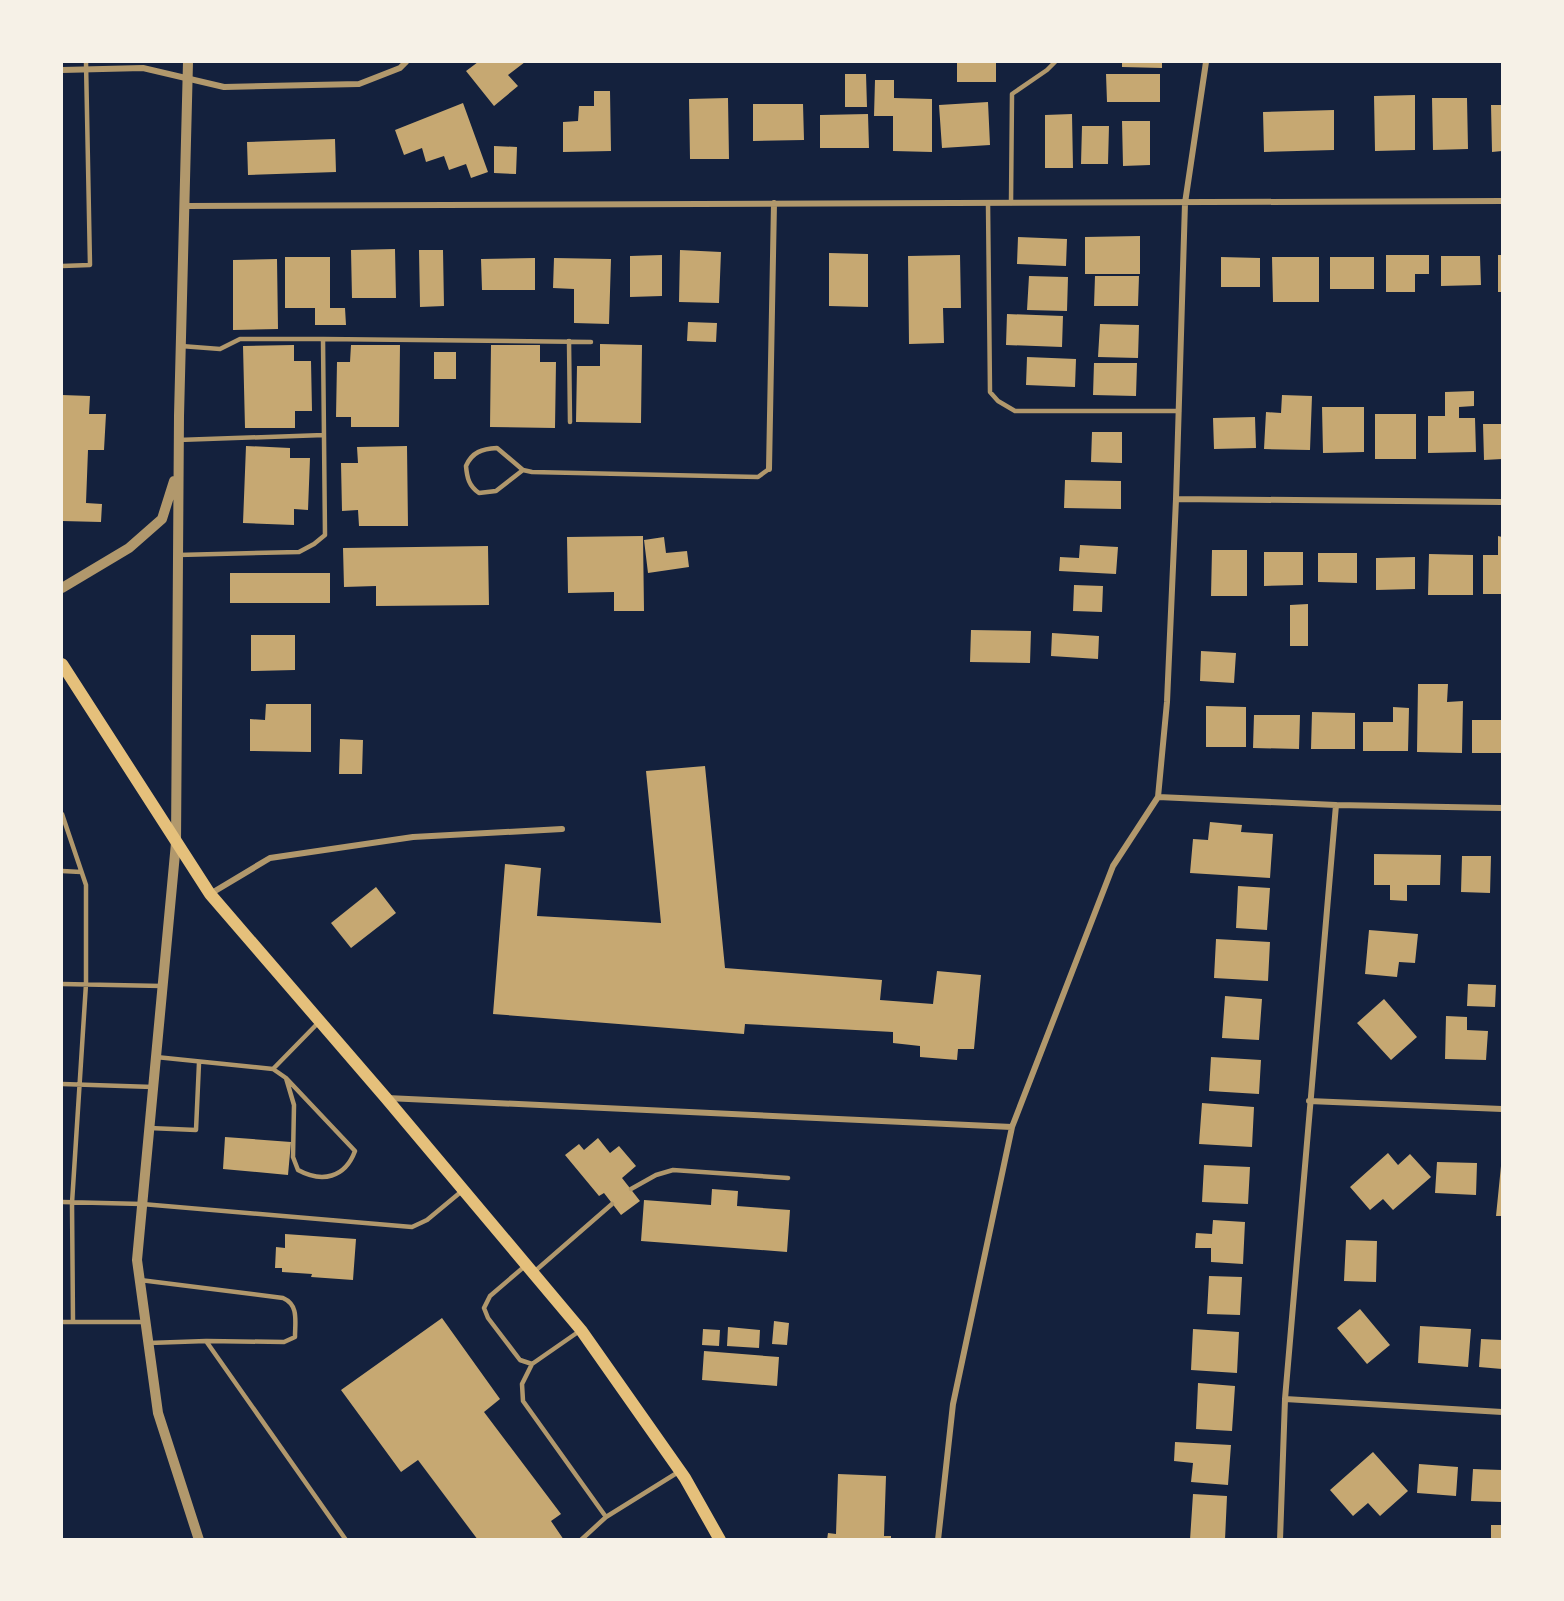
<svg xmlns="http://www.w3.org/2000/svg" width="1564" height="1601" font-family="'Source Sans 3',sans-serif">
<rect width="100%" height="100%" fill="#14213d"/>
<!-- building -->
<path fill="#c6a872" d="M478 62H525L508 75 518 86 494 106 466 71Z
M957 62H996V82H957Z
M1122 62H1162V68L1122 67Z
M845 74H866L867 107H845Z
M1106 74H1160V102H1107Z
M875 80H894V98L932 99V152L893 151V116H874Z
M594 91H610L611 151 563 152V122L578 121 579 106H594Z
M1415 95V150L1375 151 1374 96Z
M728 98 729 159H690L689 99Z
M1432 98H1467L1468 149 1433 150Z
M988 102 990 145 942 148 939 105Z
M463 103 488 172 471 178 466 164 449 170 444 156 426 162 422 148 404 155 395 130Z
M753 104H803L804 140 753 141Z
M1491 105H1502V151L1492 152Z
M1334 110V150L1264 152 1263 112Z
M868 114 869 148H820V115Z
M1072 114 1073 168H1045V115Z
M1122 121H1150V165L1123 166Z
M1082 126H1109L1108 164H1081Z
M335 139 336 172 248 175 247 142Z
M494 146 517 147 516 174 494 173Z
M1140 236V274H1085V237Z
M1018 237 1067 239 1066 266 1017 264Z
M395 249 396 298H352L351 250Z
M419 250H443L444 306 420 307Z
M680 250 721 252 719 303 679 302Z
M829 253 868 254V307L829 306Z
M662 255V296L630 297V256Z
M960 255 961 308H943L944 343 909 344 908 256Z
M1386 255H1429V274H1415V292H1386Z
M1498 255H1502V292H1498Z
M1441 256H1480L1481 285 1441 286Z
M285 257H330V308H345L346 325H315V308H285Z
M1221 257 1260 258V287H1221Z
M1272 257H1319V302H1273Z
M1330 257H1374V289H1330Z
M535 258V290H482L481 259Z
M554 258 611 259 609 324 574 323V289L553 288Z
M277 259 278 329 233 330V260Z
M1029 276 1068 277 1067 311 1027 310Z
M1095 276H1139L1138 306H1094Z
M1007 314 1063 316 1062 347 1006 345Z
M688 322 717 323 716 342 687 341Z
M1100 324 1139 325 1138 358 1098 357Z
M600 344 642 345 641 423 576 422 577 366H600Z
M294 345V361H311L312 411H295V428H245L243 346Z
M351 345H400L399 427H351V417H336L337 362H350Z
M491 345H540V362H556L555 428 490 427Z
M434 352H456V379H434Z
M1027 357 1076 359 1075 387 1026 385Z
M1094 363H1137L1136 396 1093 395Z
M1474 391V406L1459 407V418H1475L1476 452 1428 453V416H1445V392Z
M62 395 90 396 89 414H106L104 450H88L86 503 102 504 101 522 62 521Z
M1282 395 1312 396 1310 450 1264 449 1266 412 1281 413Z
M1322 407H1364V452L1323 453Z
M1375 414H1416V459H1375Z
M1255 417 1256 448 1214 449 1213 418Z
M1483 424H1502V459L1484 460Z
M1092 432H1122V463L1091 462Z
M246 446 290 448V458H310L308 510 294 509V525L243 523Z
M407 446 408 526H359L358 510 342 511 341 463H358L357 447Z
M1065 480 1121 481V509L1064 508Z
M643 536 644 611H614V592L568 593 567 537Z
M1498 536 1502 537V594H1483V555H1498Z
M664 537 666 553 687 551 689 567 648 573 644 540Z
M1080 545 1118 547 1116 574 1059 571 1060 557 1079 558Z
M488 546 489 605 376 606V586L344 587 343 548Z
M1212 550H1247V596H1211Z
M1264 552H1303V585L1264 586Z
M1318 553H1357V583L1318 582Z
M1429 554 1473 555V595H1428Z
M1415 557V589L1376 590V558Z
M230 573H330V603H230Z
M1074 585 1103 586 1102 612 1073 611Z
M1308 604V646H1290V605Z
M971 630 1031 631 1030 663 970 662Z
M1052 633 1099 636 1098 659 1051 656Z
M251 635H295V670L251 671Z
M1201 651 1236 653 1234 683 1200 681Z
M1418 684H1448L1447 702 1463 701 1462 753 1417 752Z
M266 704H311V752L250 751V719L265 720Z
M1206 706 1246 707V747H1206Z
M1393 707 1409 708 1408 751H1363V722H1393Z
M1312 712 1355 713V749H1311Z
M1254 715H1300L1299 749 1253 748Z
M1472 720H1502V753H1472Z
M340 739 363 740 362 774H339Z
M705 766 725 968 882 980 880 1000 933 1004 937 971 981 975 974 1049H958L957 1060 920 1057V1046L893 1043V1032L745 1024 744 1034 493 1014 505 864 541 868 537 916 661 923 646 771Z
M1210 822 1242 825 1241 832 1273 834 1270 878 1190 873 1193 839 1208 840Z
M1374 854 1441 855 1440 885H1407V901L1390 900V885H1374Z
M1462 856H1491L1490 893 1461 892Z
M1238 886 1270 888 1267 930 1236 928Z
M376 887 396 913 351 948 331 923Z
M1369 930 1418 934 1415 963 1399 962 1397 977 1365 974Z
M1216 939 1270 942 1268 981 1214 978Z
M1468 984 1496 985 1495 1007 1467 1006Z
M1225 996 1262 999 1259 1040 1222 1038Z
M1384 999 1417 1037 1391 1060 1357 1023Z
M1446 1016 1467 1017V1030L1488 1031 1486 1060 1445 1059Z
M1211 1057 1261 1060 1259 1094 1209 1091Z
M1202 1103 1254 1107 1252 1147 1199 1144Z
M225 1137 291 1142 288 1175 223 1169Z
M598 1138 610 1153 619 1146 636 1166 622 1178 640 1201 621 1215 604 1193 599 1196 565 1155 579 1144 584 1150Z
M1388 1153 1398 1165 1410 1154 1431 1177 1393 1210 1383 1199 1370 1210 1350 1187Z
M1437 1162 1477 1163 1476 1195 1435 1193Z
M1204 1165 1250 1167 1248 1204 1202 1202Z
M1501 1166H1502V1216H1496Z
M712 1189 738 1191 737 1206 790 1210 787 1252 641 1241 644 1200 711 1205Z
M1213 1220 1245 1222 1243 1264 1211 1262V1248H1195L1196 1233 1212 1234Z
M285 1234 356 1239 353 1280 311 1277 312 1274 282 1272V1268H275L276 1247 285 1248Z
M1346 1240 1377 1241 1376 1282 1344 1281Z
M1209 1276 1242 1277 1240 1315 1207 1314Z
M1360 1309 1390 1345 1367 1364 1337 1328Z
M442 1318 500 1399 484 1412 561 1514 551 1521 564 1540H478L418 1460 401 1472 341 1390Z
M774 1321 789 1323 787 1345 772 1344Z
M1420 1326 1471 1329 1468 1367 1418 1363Z
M728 1327 760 1330 759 1348 727 1346Z
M703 1329 720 1330 719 1346 702 1345Z
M1193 1329 1239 1332 1237 1373 1191 1370Z
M1481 1339 1502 1340V1369L1479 1367Z
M704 1351 779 1357 777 1386 702 1380Z
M1198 1383 1235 1386 1232 1431 1196 1429Z
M1175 1442 1231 1445 1228 1485 1191 1482 1193 1463 1174 1461Z
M1373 1452 1408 1491 1380 1516 1368 1503 1353 1516 1330 1490Z
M1419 1464 1458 1467 1456 1496 1417 1493Z
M1473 1469 1502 1470V1502L1471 1501Z
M838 1474 886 1476 884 1536H891V1540H827L828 1533 836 1534Z
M1193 1494 1227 1496 1225 1540H1190Z
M1491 1525H1502V1540H1491Z"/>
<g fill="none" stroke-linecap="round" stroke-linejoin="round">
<!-- service -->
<path stroke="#b1986c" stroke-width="4.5" d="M988 203 990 392 998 401 1015 411H1179
M1011 203 1012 94 1047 70 1055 62
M62 266 90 265 86 62
M323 339 591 342
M569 341 570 422
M178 440 324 435
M523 470 496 491 479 493C469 486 467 478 466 466 472 452 482 449 497 448L523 470 532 472 758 477 769 469
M178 555 299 552 314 544 325 535 323 339H240L220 349 181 346
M62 814 86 885V984L72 1203 73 1322
M62 871 81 872
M62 984 162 986
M156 1057 273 1069 319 1022
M273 1069 286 1078 355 1151C345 1178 322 1183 298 1170L293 1157 294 1105 286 1078
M62 1084 153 1087
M149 1128 196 1130 199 1063
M631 1189 656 1175 673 1170 788 1178
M62 1202 142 1204 412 1227 427 1220 462 1191
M525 1266 490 1296 484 1308 488 1318 520 1360 532 1364 581 1330
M534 1272 612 1204
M140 1280 283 1298C299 1305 295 1321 295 1337L284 1342 207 1341
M62 1322H146
M149 1343 206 1341 346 1540
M532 1364 522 1384 523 1401 606 1517
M581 1540 606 1517 680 1471"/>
<!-- minor -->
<path stroke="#b1986c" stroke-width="6" d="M62 70 143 68 224 87 359 84 400 68 406 62
M185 206 1502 201
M769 469 774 203
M1176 499 1502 502
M1158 797 1336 805 1502 808
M210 894 270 858 413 837 562 829
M387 1098 1012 1127
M1309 1101 1502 1109
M1285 1399 1502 1412
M938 1540 953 1404 1012 1127 1113 866 1158 797 1167 702 1176 499 1185 203 1206 62
M1280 1540 1285 1399 1336 805"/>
<!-- tertiary -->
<path stroke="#b1986c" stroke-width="10" d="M188 62 179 416 176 843 137 1260 158 1413 199 1540
M62 588 129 548 162 519 174 481"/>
<!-- secondary -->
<path stroke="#e5c07b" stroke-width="12" d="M62 664 210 894 386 1098 581 1330 685 1478 720 1540"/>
</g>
<!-- border -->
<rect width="1564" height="1601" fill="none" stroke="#f6f1e7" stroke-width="126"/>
</svg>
